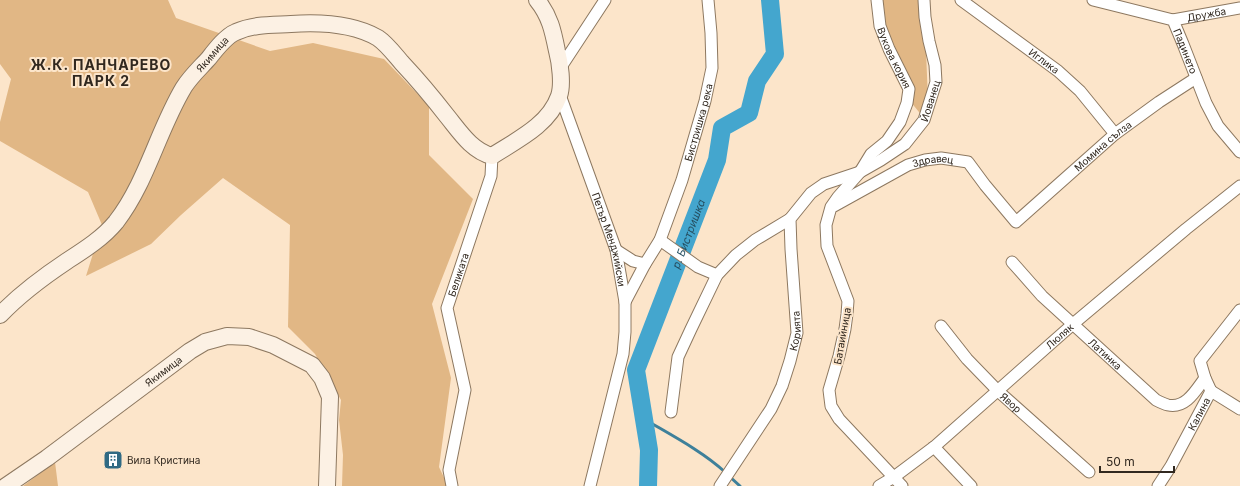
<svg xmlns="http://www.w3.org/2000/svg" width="1240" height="486" font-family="Inter,sans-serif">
<rect width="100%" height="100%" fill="#fce5ca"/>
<!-- green -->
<path fill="#e1b785" d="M0 0H168L176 18 270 51 313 43 384 59 429 106V155L473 199 432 304 451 378 439 467 448 486H342L343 455 339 420 341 400 315 354 288 327 290 225 223 178 181 215 151 244 86 276 102 225 88 192 0 141V122L11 79 0 64Z
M879 0H924L928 101 923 117 910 101 882 25Z
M55 462 58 486H23Z"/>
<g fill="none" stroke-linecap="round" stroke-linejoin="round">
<!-- stream -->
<path stroke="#3e809a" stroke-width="3" d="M644 419C671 435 702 451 725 472
M729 476 740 486"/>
<!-- river -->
<path stroke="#44a6ce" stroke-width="18" id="s1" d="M648 486 649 450 636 370 717 160 722 128 749 113 757 81 775 54 770 0"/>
<!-- street casing -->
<g stroke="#8d7860" stroke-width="13">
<g id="street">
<path id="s2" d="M877 0 880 26 889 49 909 89 907 103 900 122 887 141 871 154 860 172 838 197 831 207 826 225 827 246 848 301 847 314 845 329 839 356 829 390 831 406 839 419 902 486"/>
<path id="s3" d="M961 0 1058 71 1080 91 1115 134"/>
<path id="s4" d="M1093 0 1173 20 1183 44 1206 103 1218 126 1240 152"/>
<path id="s5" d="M1173 20 1240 8"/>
<path d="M561 67 605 0"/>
<path id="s6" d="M560 95 616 250 625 302V332L623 354 590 486"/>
<path id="s7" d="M834 206 908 165 925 160 941 158 968 162 985 185 1016 222 1115 134 1159 102 1196 78"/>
<path d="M660 240 698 267 717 275"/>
<path d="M616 250 633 261 645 264"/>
<path id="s8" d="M1012 262 1042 296 1156 400C1160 402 1164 404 1168 405 1186 409 1196 390 1205 378"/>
<path id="s9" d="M625 302 645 264 660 240 682 180 705 101 712 68 711 33 708 0"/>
<path id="s10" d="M941 326 967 359 998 391 1089 472"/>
<path d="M1211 391 1240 409"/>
<path d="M671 412 678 357 691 329 717 275 736 255 755 240 790 219"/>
<path d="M934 447 971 486"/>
<path id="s11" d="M452 486 449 470 465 390 447 308 491 176 492 156"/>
<path id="s12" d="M720 486 771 409 782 386 790 361 797 333 791 249 790 219 811 193 824 184 860 172 881 160 905 144 924 120 936 82 935 65 929 41 925 17 924 0"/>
<path id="s13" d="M879 486 894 477 934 447 1073 324 1186 229 1240 186"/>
<path id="s14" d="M1158 486 1171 466 1211 391 1205 378 1200 361 1240 310"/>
</g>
</g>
<!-- secondary casing -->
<g stroke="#8d7860" stroke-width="18">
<g id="secondary">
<path id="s15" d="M0 315C20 294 43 277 67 261 84 250 103 238 116 222 147 182 158 130 184 87 191 76 201 67 209 58 216 49 226 36 236 32 253 24 273 25 291 24 320 22 352 23 378 38 387 44 395 55 402 63 418 80 433 98 447 116 460 132 472 151 492 156 517 140 549 125 559 96 563 85 560 62 557 51 553 31 550 16 537 0"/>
<path id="s16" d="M6 486 47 458 190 351 205 342 227 336 249 337 273 345 312 365 322 378 330 397 327 486"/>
</g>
</g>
<!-- street -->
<use href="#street" stroke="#fff" stroke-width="11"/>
<!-- secondary -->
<use href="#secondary" stroke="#fcf1e4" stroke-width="16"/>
</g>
<!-- icons -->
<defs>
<g id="building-square" transform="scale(1)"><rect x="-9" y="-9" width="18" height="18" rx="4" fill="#306a83" stroke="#fce5ca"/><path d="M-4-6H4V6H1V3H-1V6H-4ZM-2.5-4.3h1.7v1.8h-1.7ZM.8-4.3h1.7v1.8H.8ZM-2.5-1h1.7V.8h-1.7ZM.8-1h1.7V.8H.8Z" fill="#fff"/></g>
</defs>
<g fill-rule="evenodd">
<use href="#building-square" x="113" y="460"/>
</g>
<g text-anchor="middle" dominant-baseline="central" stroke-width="4" stroke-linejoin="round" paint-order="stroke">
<!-- street labels -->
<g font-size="10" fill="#31281f" stroke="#fce5ca">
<text stroke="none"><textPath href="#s5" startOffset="34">Дружба</textPath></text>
<text stroke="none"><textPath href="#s4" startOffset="116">Падинето</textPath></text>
<text stroke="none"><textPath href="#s15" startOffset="344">Якимица</textPath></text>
<text stroke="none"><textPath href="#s2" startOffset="61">Вукова кория</textPath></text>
<text stroke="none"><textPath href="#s3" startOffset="103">Иглика</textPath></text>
<text stroke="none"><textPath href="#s12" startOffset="478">Йованец</textPath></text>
<text stroke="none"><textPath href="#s9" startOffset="195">Бистришка река</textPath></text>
<text stroke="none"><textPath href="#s7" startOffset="338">Момина сълза</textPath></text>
<text stroke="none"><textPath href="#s7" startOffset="110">Здравец</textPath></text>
<text stroke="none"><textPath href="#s6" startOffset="153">Петър Менджийски</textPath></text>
<text stroke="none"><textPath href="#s11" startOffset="217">Беликата</textPath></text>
<text stroke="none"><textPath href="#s12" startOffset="175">Корията</textPath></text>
<text transform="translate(842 336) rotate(-80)">Батаийница</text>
<text stroke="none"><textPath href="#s13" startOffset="235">Люляк</textPath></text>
<text stroke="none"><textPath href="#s8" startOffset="131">Латинка</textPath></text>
<text stroke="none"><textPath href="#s16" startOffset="195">Якимица</textPath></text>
<text stroke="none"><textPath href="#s10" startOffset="104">Явор</textPath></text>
<text stroke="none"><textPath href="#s14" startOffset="83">Калина</textPath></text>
</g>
<!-- poi labels -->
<g font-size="10" fill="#31281f" stroke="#fce5ca" text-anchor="start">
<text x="127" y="460">Вила Кристина</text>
</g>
<!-- water labels -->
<g font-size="11" font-style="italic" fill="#254e60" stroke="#fce5ca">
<text stroke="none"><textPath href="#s1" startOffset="263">р. Бистришка</textPath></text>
</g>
<!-- district labels -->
<g font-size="14" font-weight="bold" letter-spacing="1" fill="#31281f" stroke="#fce5ca">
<text x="101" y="64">Ж.К. ПАНЧАРЕВО<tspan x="101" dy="16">ПАРК 2</tspan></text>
</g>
</g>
<!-- scale -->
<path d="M1100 466v6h74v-6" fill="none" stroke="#31281f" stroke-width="2"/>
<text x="1106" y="466" font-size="12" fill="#31281f" stroke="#fce5ca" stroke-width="3" paint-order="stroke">50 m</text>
</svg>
